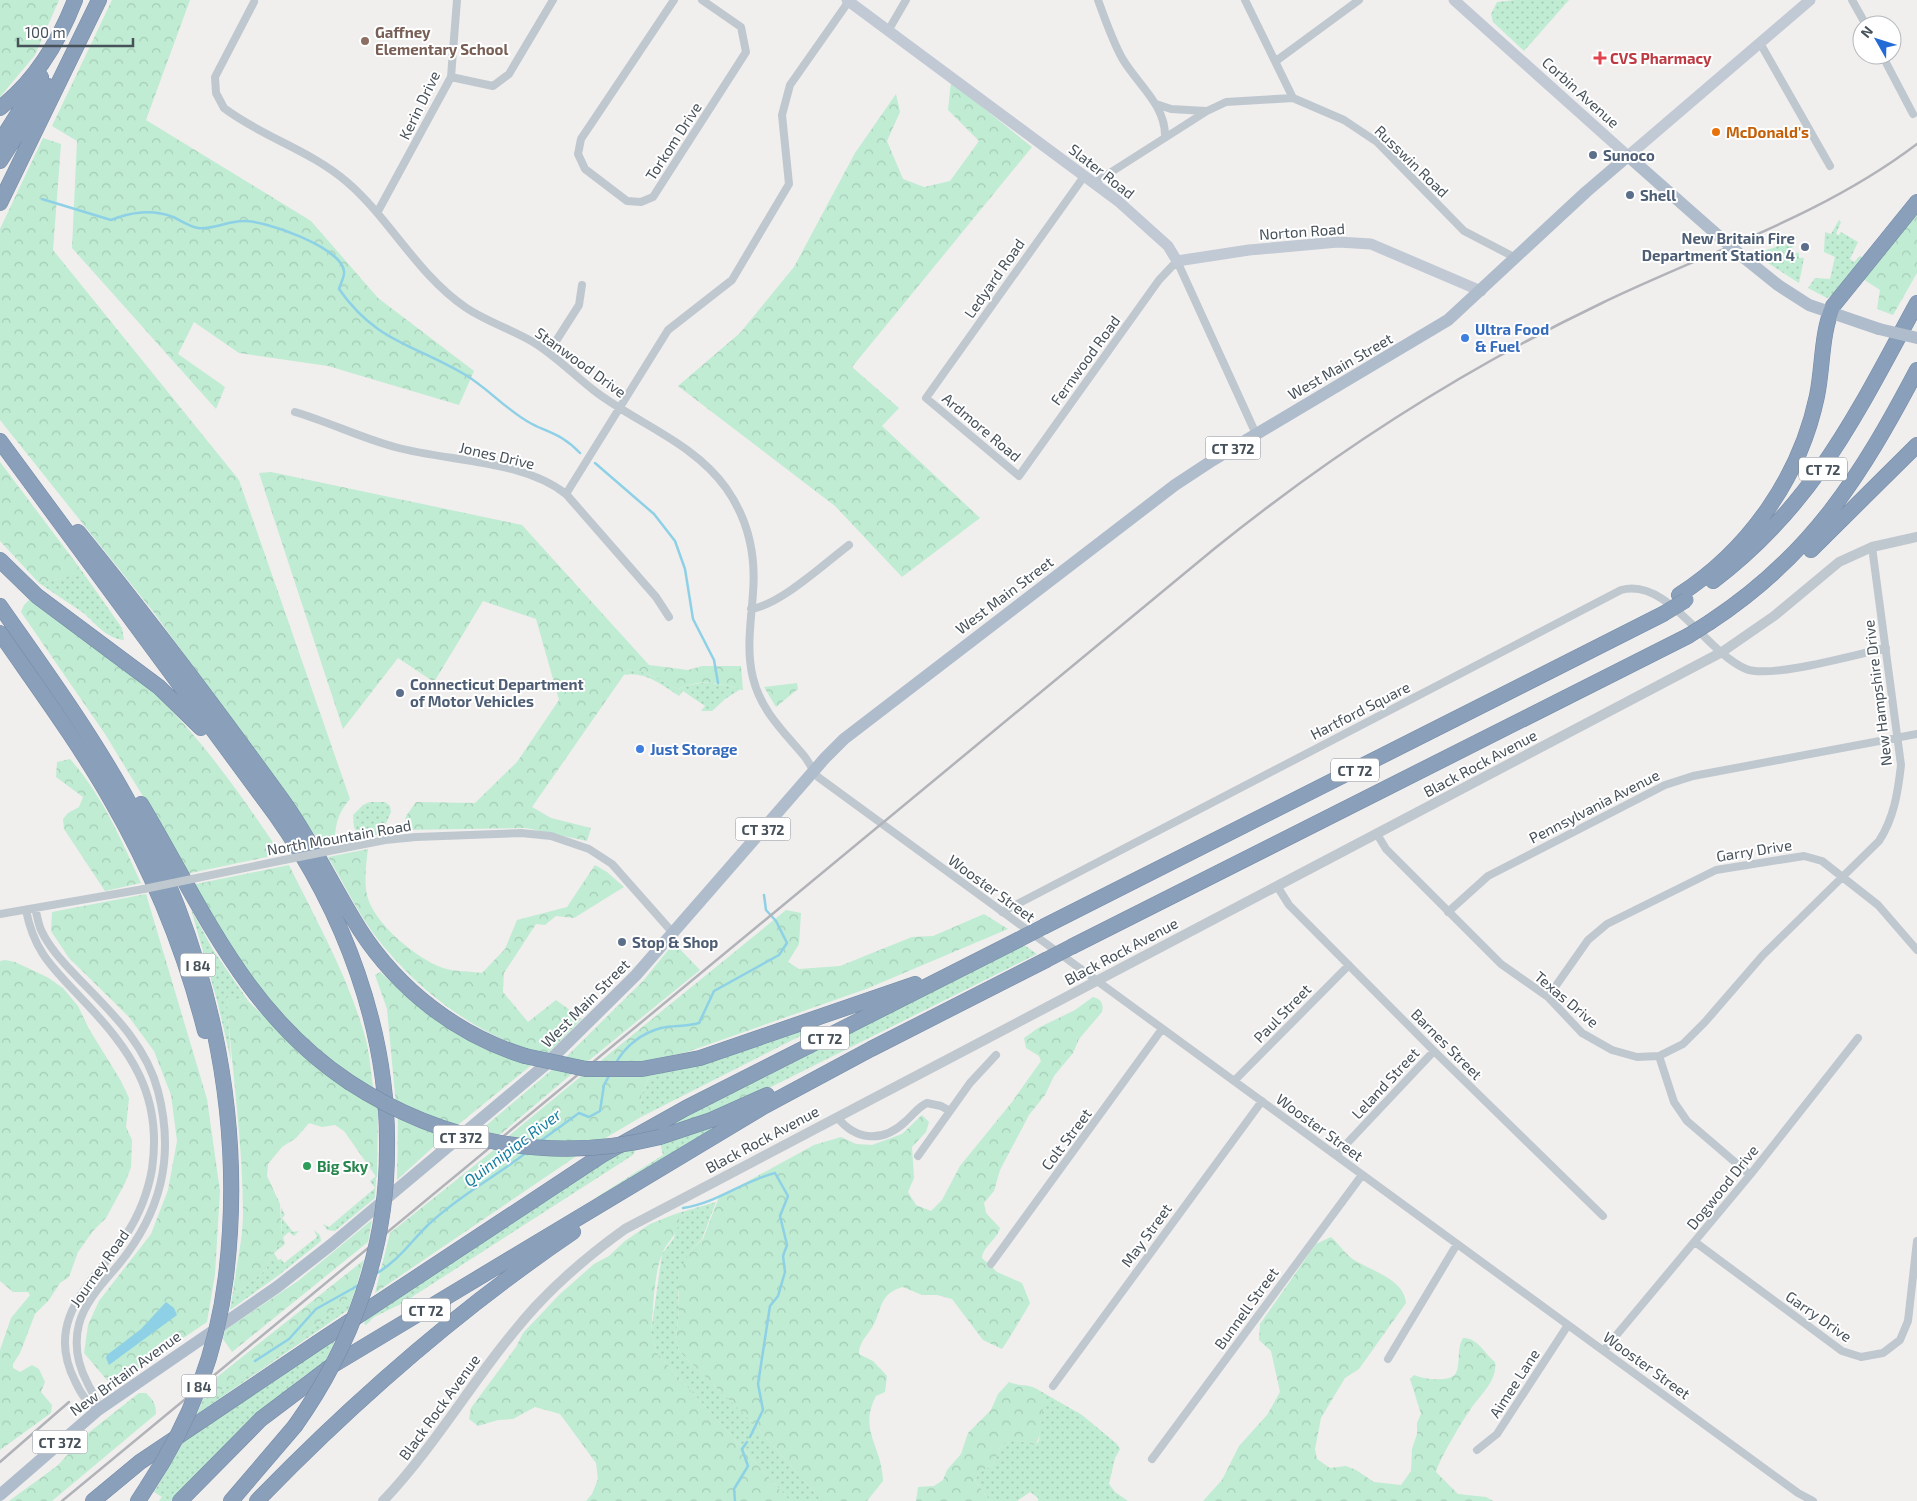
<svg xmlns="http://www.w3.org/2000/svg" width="1917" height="1501" font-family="'Exo 2',sans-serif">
<defs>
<pattern id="grass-dots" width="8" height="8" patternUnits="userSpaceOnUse" patternTransform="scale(1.25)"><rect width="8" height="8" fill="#bfecd2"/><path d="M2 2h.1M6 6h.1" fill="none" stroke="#a6ccb7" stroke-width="1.8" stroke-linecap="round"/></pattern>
<pattern id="forest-crowns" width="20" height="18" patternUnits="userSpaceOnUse" patternTransform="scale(1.25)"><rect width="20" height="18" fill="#bfecd2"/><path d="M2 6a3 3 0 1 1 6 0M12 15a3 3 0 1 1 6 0" fill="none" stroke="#a6ccb7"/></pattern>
</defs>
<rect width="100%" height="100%" fill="#f1eeee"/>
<!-- grass -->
<path fill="url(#grass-dots)" d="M1515 0H1569L1524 51 1493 22 1491 14 1497 2Z
M1839 220 1841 222 1836 234 1839 235 1841 232 1858 242 1850 259 1854 262 1860 256 1864 258 1834 294 1827 298 1808 288 1815 278 1830 279 1835 257 1824 252 1825 232 1831 234Z
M1796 236 1797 238 1793 240 1792 252 1799 253V258H1804L1799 283 1754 254 1776 247Z
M79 567 122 628 124 640C105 638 96 623 82 612 68 602 53 593 39 583L72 576Z
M628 669 646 673 678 689C701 679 718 683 741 689L725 699 712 711H701L705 706 683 691 679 696C662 685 645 671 624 675Z
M370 802H385L390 806 391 812 381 834 360 838 354 827 353 815 363 805Z
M191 909 213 950 249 1002 227 996 231 1061 218 1004Z
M1024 945 1037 954 755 1095 751 1088 722 1103 701 1109 698 1107Z
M820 1023 818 1027 641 1117C637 1100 645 1085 653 1071Z
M720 1123H725L599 1199 597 1197 663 1155 660 1143Z
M636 1149 633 1155 401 1304 374 1317 366 1325 364 1324 368 1314 617 1152Z
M376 1176 375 1198 335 1231 327 1230 323 1224 329 1227 375 1188 370 1181Z
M716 1202 702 1239 690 1251 678 1292 679 1308 676 1340 679 1351 751 1421 822 1501H790L656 1352 651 1332 662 1254 674 1238 679 1218 675 1214Z
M281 1207 285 1215 282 1218 293 1232 299 1231 294 1236 289 1232 283 1237 285 1244 274 1253 278 1260 281 1259 284 1263 317 1237 314 1230 320 1235 321 1241 279 1275 230 1310 233 1292 239 1291 266 1270 272 1253 282 1241Z
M354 1294 348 1310 197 1414 208 1387 218 1392 242 1376 260 1369Z
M338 1334 324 1364 304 1376 243 1426 171 1501H159L162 1497 154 1492 187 1436Z
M1035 1388 1082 1415 1117 1444 1120 1449 1115 1458 1109 1484 1115 1492 1128 1501H1038V1498L1030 1492 1017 1501H990L975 1481 979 1472 993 1465 1001 1445 1015 1440 1035 1445 1039 1441 1042 1396Z"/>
<!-- forest -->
<path fill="url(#forest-crowns)" d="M0 0H59L35 55 0 97Z
M112 0H190L146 120 311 221 378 298 474 371 459 405 328 366 239 353 194 322 178 354 225 387 216 409 72 248 77 141 52 126Z
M951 82 1032 147 852 367 899 408 882 426 980 518 902 577 835 506 678 386 740 333 794 267 855 153 896 94 900 112 887 141 903 179 924 187 950 181 979 141 948 110Z
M43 138 61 144 53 250 239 480 350 799C340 810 335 823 335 838L318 839 155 614 0 420V229Z
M1917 211V273L1893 315 1877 309 1880 290 1863 279Z
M0 462 79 567 73 576 39 583 0 541Z
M271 472 522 525 649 665 688 670 702 666H741L743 690C718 683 704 678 678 689L646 673 628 669 532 807 551 818 591 828 587 841 526 828 404 830 406 816 416 802 475 803 517 762 559 700 536 619 483 601 434 682 398 658 343 729 259 473Z
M29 600C72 629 118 658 154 693 203 740 243 798 281 854L186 874 144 798 105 734 21 612 24 605Z
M797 683 798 689 776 707 764 687Z
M70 759C102 795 121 839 141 883L105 891 64 829 63 819 68 813 79 807 83 797 56 777 57 762Z
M368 849C366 864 364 880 367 895 373 923 417 959 443 968 455 972 470 971 482 973L505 949 517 920 567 907 595 865 607 872 624 887 574 918 556 916 545 925 536 924 504 973 503 992 528 1022 556 1000 582 1019 546 1055C476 1036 416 990 373 933 356 909 343 882 328 857Z
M289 865C317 922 349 978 366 1040 370 1057 371 1075 374 1093L312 1048 258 994 191 885Z
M146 894 207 1099 220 1191 215 1274 207 1322 112 1386 84 1353 88 1325 99 1301 151 1234 168 1190 177 1141 171 1095 154 1051 129 1017 69 958 51 931 52 912Z
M786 910 801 913 799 944 788 962 799 969 840 966 912 937 933 936 984 914 1008 929 866 989 687 1052 641 1062 598 1063Z
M674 943 700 970 587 1062 564 1059 643 981Z
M5 960 15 962 47 977 63 988 78 1006 89 1029 121 1081 129 1098 126 1127 132 1140 131 1167 125 1183 106 1218 93 1231 78 1252 69 1277 60 1283 49 1300 35 1314 20 1353 13 1364V1368L20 1372 32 1365 39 1369 45 1382 41 1392 52 1405 51 1413 0 1450V1350L11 1318 30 1295 28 1292H13L0 1281V961Z
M380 972C424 1014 481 1037 534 1063L454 1128 396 1105 387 1009 375 975Z
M227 996 249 1002 312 1063 345 1088 378 1108 377 1178 344 1131 335 1125 322 1127 309 1123 296 1138 282 1147 268 1164 267 1176 280 1204 282 1241 272 1253 266 1270 239 1291 233 1292C236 1266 243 1240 243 1213 243 1140 231 1068 227 996Z
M1093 997C1101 999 1104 1004 1102 1012L1079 1039 1073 1053 1054 1076 1045 1095 1029 1115 1000 1170 994 1191 984 1203 986 1213 1000 1228C997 1240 983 1246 982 1258L997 1272 1022 1283 1030 1303C1027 1309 1004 1347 1002 1349L983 1340 952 1299 937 1295H922L903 1287C879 1293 882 1310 873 1326 867 1336 859 1342 859 1354L873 1361 887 1376 885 1392 876 1396C858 1431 882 1445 883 1481L867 1501H822L751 1421 679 1351 676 1340 679 1308 678 1276 690 1251 703 1239 719 1197 814 1145 841 1137 856 1144 872 1145 902 1134 922 1115 929 1122 926 1132 912 1147 914 1178 908 1192 916 1205 931 1211 942 1200 960 1166 1012 1102 1041 1061 1039 1056 1026 1048 1024 1038 1038 1028 1075 1010Z
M554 1068 574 1072 496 1138 476 1134Z
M653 1071C645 1085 637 1100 641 1117L597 1143 505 1139 585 1073Z
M751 1087 755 1095 695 1121 659 1128 698 1107 701 1109 722 1103Z
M398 1118 444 1137 397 1180Z
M495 1149 578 1155 375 1293 390 1233Z
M675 1214 679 1218C680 1233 668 1240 663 1252 654 1270 653 1311 651 1332L656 1352 790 1501H586L592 1494 598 1479 596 1463 560 1414 535 1407 513 1419 498 1420 478 1426 469 1419 471 1408 516 1347 523 1333 560 1294 594 1264 609 1256 625 1241 650 1224Z
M372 1220 368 1242 232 1352 223 1339 225 1330 298 1281Z
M1331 1237C1338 1243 1343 1251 1350 1257 1366 1270 1404 1277 1406 1303L1359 1369 1345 1378 1321 1418 1315 1449 1317 1459 1330 1468 1346 1466 1356 1470 1374 1482 1401 1485 1411 1471 1412 1449 1417 1434V1423L1421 1414 1410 1379 1414 1375C1422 1379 1451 1383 1456 1373 1461 1363 1456 1349 1463 1338 1477 1337 1485 1354 1495 1362 1498 1381 1479 1396 1470 1410 1462 1421 1439 1460 1436 1472L1458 1494 1486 1497 1493 1501H1203L1222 1480 1239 1446 1267 1415 1280 1392 1271 1351 1259 1340 1260 1324 1316 1244Z
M364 1260 354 1294 260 1369 242 1376 218 1392 208 1387 217 1377Z
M1009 1382C1025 1389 1040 1379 1045 1406 1037 1418 1044 1434 1035 1445L1015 1440 1001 1445 993 1465 979 1472 975 1481 990 1501H916L918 1487 934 1486 943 1480 947 1470 961 1454 968 1433 991 1410 998 1394Z
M139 1393H146C153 1400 156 1403 156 1414L52 1501H9L57 1466 87 1434Z"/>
<!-- water -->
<path fill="#8ed1e6" d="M166 1302 174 1308 177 1315 109 1365 106 1358 107 1355 141 1329Z"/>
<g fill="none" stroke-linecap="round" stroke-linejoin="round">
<!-- stream -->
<path stroke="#8ed1e6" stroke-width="2.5" d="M42 199 111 220C130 212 153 209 173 217 180 220 190 227 198 228 212 230 228 221 243 221 264 220 341 247 344 271 345 277 340 284 339 289 376 342 413 344 464 374 488 388 507 411 532 424 552 434 563 435 580 453
M595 463 654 514 675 541 685 569 693 619 714 660 718 683
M616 1063C625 1046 642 1033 661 1028 674 1025 686 1027 699 1023L714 991 779 955 787 943 776 921 766 910 764 895
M539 1142 579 1113 589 1117 600 1111 604 1085 610 1074
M683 1208C717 1203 743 1181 775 1173L788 1196 780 1216 787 1245 783 1256 785 1272 778 1296 770 1306 758 1384 763 1410 750 1437
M374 1275C400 1260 410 1242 430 1223 460 1195 495 1177 527 1152
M255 1361 289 1339 316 1309 359 1285
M735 1501 734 1489 748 1466 742 1449 747 1442"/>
<!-- motorway casing -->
<g stroke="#748aa6" stroke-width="16">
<path id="motorway" d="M0 108C35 81 59 41 75 0
M0 142 41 77
M0 161 48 86
M0 203 99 0
M0 441 275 814C344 911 389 1030 387 1150
M78 532C148 618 215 707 280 797 311 839 332 886 360 930 399 990 457 1035 525 1056
M1811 550 1917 445
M0 560 37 596 159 687 201 728
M1713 581C1815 504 1858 411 1917 303
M1679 595C1749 550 1800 477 1817 396 1823 367 1821 334 1833 306L1917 202
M0 606C44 669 90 732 127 799 207 943 246 1111 226 1276
M1710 622C1812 555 1861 476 1917 370
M0 633C38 688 78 742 111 800 152 871 185 952 205 1031
M141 804C203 908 244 1012 349 1082
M1045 926 1663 614
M1073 946 1688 636
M642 1069 700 1058 915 984
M660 1137 711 1120 767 1095
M93 1501 140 1462 323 1339 602 1155 686 1108 1018 940
M138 1501 147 1487
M180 1501 261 1419 330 1367 763 1107 871 1049 1046 960
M231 1501 295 1426
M257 1501C354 1401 458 1310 573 1232"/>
</g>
<!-- minor -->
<path stroke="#bfc8cf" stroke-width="8" d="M674 0 581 139 578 154 585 169 627 201 641 202 653 197 746 52 741 27 702 0
M1098 0C1105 19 1112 40 1122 58 1137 84 1166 105 1165 137
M1245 0 1293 98
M1852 0 1866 25
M254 2 215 77 216 93 224 108C262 137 310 150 347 182 390 219 417 274 465 307 485 321 511 329 533 342 556 356 575 376 596 392 640 425 694 443 726 488 748 519 756 556 753 593 751 622 746 650 753 678 761 711 784 732 805 757 810 764 813 771 818 777L1798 1493 1813 1501
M888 31 906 0
M1760 43 1830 166
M1882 55 1913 114
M1276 61 1359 0
M451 77 493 86 509 74 553 0
M1156 104 1171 109 1206 111
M1085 175 926 398 1019 476 1159 280 1177 261 1256 434
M1094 183 1207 111 1226 102 1293 98 1344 120 1377 142 1464 231 1516 258
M377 213 451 77 457 0
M549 352 579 305 582 285
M295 412C329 422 361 438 395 447 449 462 521 459 566 494L656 597 669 617
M566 494 668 330 732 280 789 184 782 115 790 85 849 1
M751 609C780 605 824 564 849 545
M1377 834 1386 849 1501 964 1548 997 1582 1033 1612 1050 1637 1057 1659 1056 1683 1044 1705 1022 1763 955 1879 841C1894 818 1898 792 1901 765L1872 547
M324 852 385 840 416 837 521 833 551 836 589 849 612 864 673 933
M192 879 284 860
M1277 886 1289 905 1434 1051 1603 1216
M35 908C37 915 38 923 41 930 50 949 64 963 78 978 110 1011 146 1044 158 1091 175 1157 161 1212 119 1264 104 1282 85 1301 79 1324 74 1344 77 1363 87 1382 91 1392 98 1398 98 1410
M26 910C34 952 53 968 81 998 130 1049 163 1094 152 1169 148 1192 139 1215 126 1235 94 1282 43 1318 75 1381 80 1392 87 1404 98 1410
M1002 912 1621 590C1668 577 1705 652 1746 669 1771 679 1857 654 1886 648
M1448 912 1488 876 1665 785 1693 776 1917 734
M0 914 144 889
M1548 997 1588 940 1607 924 1716 870 1804 856 1822 861 1878 905 1917 950
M1659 1056 1674 1102 1687 1121 1750 1175
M1234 1081 1349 965
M837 1117C856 1141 883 1143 906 1121 913 1115 918 1107 927 1103L941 1106 950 1111
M1336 1155 1434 1051
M918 1156 970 1083 996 1055
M1695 1242 1842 1351 1861 1357 1883 1353 1900 1340 1908 1321 1917 1241
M991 1264 1162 1029
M1604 1350 1750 1175 1858 1038
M1388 1359 1457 1244
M1053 1386 1262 1101
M1477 1450 1497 1434 1568 1325
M1152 1459 1362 1175"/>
<!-- tertiary -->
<path stroke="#bfc8cf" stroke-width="10" d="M383 1501C440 1441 480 1367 536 1306 563 1277 593 1252 625 1229L1722 652 1774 616 1839 562 1872 547 1917 537"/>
<!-- secondary -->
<path stroke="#c0c9d4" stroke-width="11" d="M847 0 1118 201 1168 246 1177 261 1249 250 1338 242 1371 244 1481 291
M1454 0 1628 156 1810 0"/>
<!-- primary -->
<path stroke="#afbccb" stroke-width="12" d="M1742 256 1778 285 1809 305 1879 329
M0 1495 98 1410 277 1287 332 1244 544 1066 636 975 825 758 844 739 1175 485 1213 460 1448 320 1586 192 1628 156 1714 232"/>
<!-- motorway -->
<use href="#motorway" stroke="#899fba" stroke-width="15"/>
<!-- rail -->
<path stroke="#b1b3b8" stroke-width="2.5" d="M0 1462 69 1402
M62 1501 1214 549C1333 453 1462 370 1600 304 1707 252 1821 217 1917 144"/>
<!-- motorway-bridge casing -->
<g stroke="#748aa6" stroke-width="16" stroke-linecap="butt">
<path id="motorway-bridge" d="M1663 614 1686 600
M1688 636 1710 622
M1018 940 1045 926
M1046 960 1073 946
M525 1056 586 1069H642
M349 1082C442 1143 551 1164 660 1137
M295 1426C352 1346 387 1249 387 1150
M147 1487C190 1423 217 1352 226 1276"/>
</g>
<!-- minor-bridge -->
<path stroke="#bfc8cf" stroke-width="8" d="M284 860 324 852
M144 889 192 879"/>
<!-- primary-bridge -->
<path stroke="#afbccb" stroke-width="12" d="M1714 232 1742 256
M1879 329 1917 338"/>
<!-- motorway-bridge -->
<use href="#motorway-bridge" stroke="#899fba" stroke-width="15"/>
</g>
<!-- markers -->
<circle fill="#8d6e63" stroke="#fff" stroke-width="2" cx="365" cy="41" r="5"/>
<path fill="#e0444e" stroke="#fff" stroke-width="2" d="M1597.5 50.5h5v5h5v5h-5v5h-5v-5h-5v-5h5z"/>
<circle fill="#e8710a" stroke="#fff" stroke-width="2" cx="1716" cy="132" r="5"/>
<g fill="#5c6f8a" stroke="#fff" stroke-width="2">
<circle cx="1593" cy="155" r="5"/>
<circle cx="1630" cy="195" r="5"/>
<circle cx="1805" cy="247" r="5"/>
<circle cx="400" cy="693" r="5"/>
<circle cx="622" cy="942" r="5"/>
</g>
<g fill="#3f7fe0" stroke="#fff" stroke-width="2">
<circle cx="1465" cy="338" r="5"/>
<circle cx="640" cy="749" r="5"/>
</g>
<circle fill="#2e9e5b" stroke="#fff" stroke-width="2" cx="307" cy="1166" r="5"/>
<g text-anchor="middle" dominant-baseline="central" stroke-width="4" stroke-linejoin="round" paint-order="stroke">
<!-- shield labels -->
<g fill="#fff" stroke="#7e858c" stroke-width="1">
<rect x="1205.5" y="436.5" width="55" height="23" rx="4"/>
<rect x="1799" y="457.5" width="48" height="23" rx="4"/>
<rect x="1331" y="758.5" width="48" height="23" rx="4"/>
<rect x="735.5" y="817.5" width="55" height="23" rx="4"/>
<rect x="180.5" y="953.5" width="35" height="23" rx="4"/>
<rect x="801" y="1026.5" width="48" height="23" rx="4"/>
<rect x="433.5" y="1125.5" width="55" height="23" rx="4"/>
<rect x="402" y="1298.5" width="48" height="23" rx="4"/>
<rect x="181.5" y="1374.5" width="35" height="23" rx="4"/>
<rect x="32.5" y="1430.5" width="55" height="23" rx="4"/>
</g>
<g font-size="14" font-weight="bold" fill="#47515a">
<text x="1233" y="448">CT 372</text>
<text x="1823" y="469">CT 72</text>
<text x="1355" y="770">CT 72</text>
<text x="763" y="829">CT 372</text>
<text x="198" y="965">I 84</text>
<text x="825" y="1038">CT 72</text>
<text x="461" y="1137">CT 372</text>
<text x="426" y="1310">CT 72</text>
<text x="199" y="1386">I 84</text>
<text x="60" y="1442">CT 372</text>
</g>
<!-- education labels -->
<g font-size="15" font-weight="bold" fill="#785e54" stroke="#fff" text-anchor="start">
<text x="375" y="32">Gaffney<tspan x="375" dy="17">Elementary School</tspan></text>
</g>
<!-- health labels -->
<g font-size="15" font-weight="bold" fill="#be3a42" stroke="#fff" text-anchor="start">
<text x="1610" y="58">CVS Pharmacy</text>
</g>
<!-- street labels -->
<g font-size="15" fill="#47515a" stroke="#fff">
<text transform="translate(1581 92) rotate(42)">Corbin Avenue</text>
<text transform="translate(419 105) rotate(-64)">Kerin Drive</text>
<text transform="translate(673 141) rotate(-57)">Torkom Drive</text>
<text transform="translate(1412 161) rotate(44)">Russwin Road</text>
<text transform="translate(1102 171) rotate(38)">Slater Road</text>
<text transform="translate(1302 231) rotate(-4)">Norton Road</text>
<text transform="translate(994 278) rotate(-55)">Ledyard Road</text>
<text transform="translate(1085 360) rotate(-54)">Fernwood Road</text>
<text transform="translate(581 362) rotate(36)">Stanwood Drive</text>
<text transform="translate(1340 366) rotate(-30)">West Main Street</text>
<text transform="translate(982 427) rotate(40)">Ardmore Road</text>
<text transform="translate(497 455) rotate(13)">Jones Drive</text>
<text transform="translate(1004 595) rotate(-37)">West Main Street</text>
<text transform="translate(1877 693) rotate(-97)">New Hampshire Drive</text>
<text transform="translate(1360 710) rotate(-27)">Hartford Square</text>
<text transform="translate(1480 763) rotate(-28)">Black Rock Avenue</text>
<text transform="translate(1594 806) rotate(-27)">Pennsylvania Avenue</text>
<text transform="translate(339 837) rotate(-10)">North Mountain Road</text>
<text transform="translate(1754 850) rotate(-9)">Garry Drive</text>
<text transform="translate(992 888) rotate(36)">Wooster Street</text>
<text transform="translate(1121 951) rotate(-28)">Black Rock Avenue</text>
<text transform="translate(1567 999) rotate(40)">Texas Drive</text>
<text transform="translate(585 1003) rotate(-45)">West Main Street</text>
<text transform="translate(1282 1013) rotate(-46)">Paul Street</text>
<text transform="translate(1447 1044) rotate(45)">Barnes Street</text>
<text transform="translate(1385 1083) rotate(-47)">Leland Street</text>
<text transform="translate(1320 1127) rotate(36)">Wooster Street</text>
<text transform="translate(762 1139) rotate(-28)">Black Rock Avenue</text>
<text transform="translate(1066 1139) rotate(-53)">Colt Street</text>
<text transform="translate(1722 1187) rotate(-51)">Dogwood Drive</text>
<text transform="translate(1146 1235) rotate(-54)">May Street</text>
<text transform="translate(99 1268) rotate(-55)">Journey Road</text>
<text transform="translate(1246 1308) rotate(-54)">Bunnell Street</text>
<text transform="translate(1819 1316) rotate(35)">Garry Drive</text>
<text transform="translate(1647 1365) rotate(36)">Wooster Street</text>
<text transform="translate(125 1373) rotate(-36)">New Britain Avenue</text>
<text transform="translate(1514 1383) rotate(-57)">Aimee Lane</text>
<text transform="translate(439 1407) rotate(-54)">Black Rock Avenue</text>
</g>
<!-- food labels -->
<g font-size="15" font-weight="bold" fill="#c56008" stroke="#fff" text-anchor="start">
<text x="1726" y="132">McDonald's</text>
</g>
<!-- service labels -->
<g font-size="15" font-weight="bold" fill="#4e5e75" stroke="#fff" text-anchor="start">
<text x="1603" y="155">Sunoco</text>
<text x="1640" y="195">Shell</text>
<text x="1795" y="238" text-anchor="end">New Britain Fire<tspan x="1795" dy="17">Department Station 4</tspan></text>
<text x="410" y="684">Connecticut Department<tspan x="410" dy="17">of Motor Vehicles</tspan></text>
<text x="632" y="942">Stop &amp; Shop</text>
</g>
<!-- shop labels -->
<g font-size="15" font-weight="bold" fill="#366cbe" stroke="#fff" text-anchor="start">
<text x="1475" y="329">Ultra Food<tspan x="1475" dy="17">&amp; Fuel</tspan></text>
<text x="650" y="749">Just Storage</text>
</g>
<!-- leisure labels -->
<g font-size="15" font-weight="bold" fill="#27864d" stroke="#fff" text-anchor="start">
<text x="317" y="1166">Big Sky</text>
</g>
<!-- water labels -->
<g font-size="16" font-style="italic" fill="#157ea0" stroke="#fff">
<text transform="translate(512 1147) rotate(-37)">Quinnipiac River</text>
</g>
</g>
<!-- north arrow -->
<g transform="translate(1877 40) rotate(309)"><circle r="24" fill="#ffffff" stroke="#b5b9bd"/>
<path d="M0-4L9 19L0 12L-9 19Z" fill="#246bd5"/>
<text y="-8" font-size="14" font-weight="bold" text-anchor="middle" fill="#47515a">N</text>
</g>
<!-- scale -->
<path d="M18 38v8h115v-8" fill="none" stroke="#47515a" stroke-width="2.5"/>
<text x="25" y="38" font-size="15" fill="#47515a" stroke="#ffffff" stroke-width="4" paint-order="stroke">100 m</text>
</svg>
